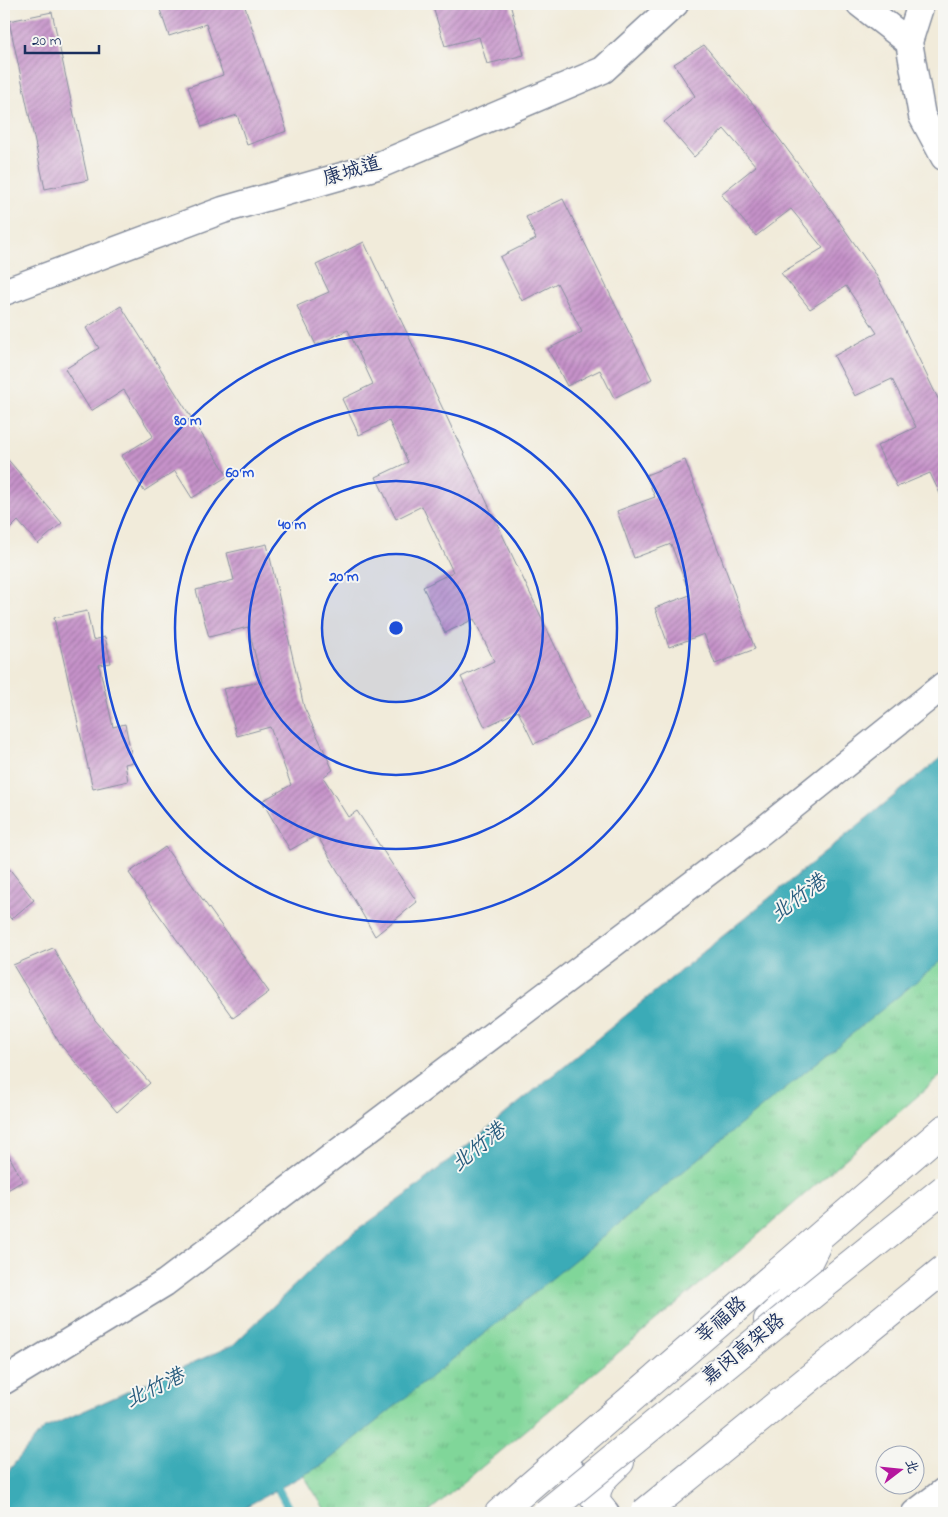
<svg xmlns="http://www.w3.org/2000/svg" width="948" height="1517" font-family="'Indie Flower','LXGW WenKai TC',sans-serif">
<defs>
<pattern id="grass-tufts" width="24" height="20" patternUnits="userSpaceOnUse" patternTransform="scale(1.25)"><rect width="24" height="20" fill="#80d699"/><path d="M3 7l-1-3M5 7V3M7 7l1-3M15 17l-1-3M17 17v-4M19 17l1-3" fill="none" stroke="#6eb886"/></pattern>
<pattern id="building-hatch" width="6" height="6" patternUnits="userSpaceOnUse" patternTransform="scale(1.25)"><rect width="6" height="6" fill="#c692c9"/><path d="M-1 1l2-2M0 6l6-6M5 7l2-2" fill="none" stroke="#a078a6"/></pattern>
</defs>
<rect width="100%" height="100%" fill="#f6f6f2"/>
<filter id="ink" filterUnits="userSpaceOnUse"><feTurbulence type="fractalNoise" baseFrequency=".02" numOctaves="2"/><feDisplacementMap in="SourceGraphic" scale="10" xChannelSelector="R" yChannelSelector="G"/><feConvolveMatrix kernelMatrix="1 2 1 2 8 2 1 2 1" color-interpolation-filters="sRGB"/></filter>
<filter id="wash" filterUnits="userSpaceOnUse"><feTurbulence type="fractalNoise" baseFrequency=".0096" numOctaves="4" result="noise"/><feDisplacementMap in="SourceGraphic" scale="20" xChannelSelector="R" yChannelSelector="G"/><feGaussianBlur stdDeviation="1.12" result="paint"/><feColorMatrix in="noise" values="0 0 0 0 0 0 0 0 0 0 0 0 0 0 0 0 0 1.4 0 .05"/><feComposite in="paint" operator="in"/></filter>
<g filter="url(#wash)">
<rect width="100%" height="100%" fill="#f1ebda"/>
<!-- grass -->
<path fill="url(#grass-tufts)" stroke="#4e827c" d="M944 936V1073L743 1248 427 1513H327L296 1463Z"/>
<!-- water -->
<path fill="#3aabb7" stroke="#2a6d8a" d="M944 755V959L324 1464 234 1513H4V1476L43 1429 233 1345 334 1247 405 1196Z"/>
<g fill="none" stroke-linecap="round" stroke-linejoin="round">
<!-- stream -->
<path stroke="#3aabb7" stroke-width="8" d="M274 1481 291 1513"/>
</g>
<g id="blocks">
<!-- building -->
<path fill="url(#building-hatch)" d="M158 4H244L287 131 247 145 237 115 202 127 188 87 223 75 206 24 169 36Z
M432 4H510L524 55 487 64 479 37 445 46Z
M52 12 88 180 45 189 9 21Z
M704 45 755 106 815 187 875 273 901 322 944 411V497L942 498 930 473 897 487 877 446 916 427 892 379 855 396 834 356 877 333 846 286 810 309 781 273 823 248 791 209 756 236 721 194 756 166 724 129 694 157 664 122 695 96 674 64Z
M563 199 652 379 614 398 600 370 567 386 548 349 582 332 557 283 522 301 500 257 536 239 526 217Z
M364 242 589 718 534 744 518 711 485 727 461 677 494 661 474 619 445 633 423 587 453 572 422 506 396 519 376 477 408 462 389 421 359 435 342 399 373 384 348 330 316 345 297 306 329 292 316 265Z
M121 306 228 476 192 498 175 471 144 491 121 456 153 436 124 390 91 411 65 369 99 348 86 328Z
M4 455 62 523 38 544 18 521 9 530 4 523Z
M685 460 755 649 715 664 704 634 669 647 655 608 690 595 671 544 634 558 617 511 655 497 646 475Z
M267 544 304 707 333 770 323 777 348 817 357 811 417 902 375 936 317 835 290 850 262 801 291 785 270 727 237 736 223 689 262 682 248 627 209 637 196 590 234 580 227 553Z
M87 611 93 640 105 637 111 663 99 665 113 727 125 724 133 762 125 764 128 781 93 789 54 618Z
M165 847 269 992 233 1018 129 873Z
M4 862 34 900 11 919 4 910Z
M53 948 95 1020 150 1083 117 1112 60 1044 13 965Z
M4 1147 23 1181 4 1192Z"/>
</g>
</g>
<g filter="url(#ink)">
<use href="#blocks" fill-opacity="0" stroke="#868d9c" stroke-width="1"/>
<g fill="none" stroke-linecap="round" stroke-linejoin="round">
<!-- minor casing -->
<g stroke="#868d9c" stroke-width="29">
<path id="minor" d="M860 4 909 42
M921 4 909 42 922 116 944 157
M4 292 223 210 377 166 603 70 675 4
M4 1381 165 1283 752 839 944 685
M562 1459 606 1513
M915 1513 944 1491"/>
</g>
<!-- major casing -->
<g stroke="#868d9c" stroke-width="30">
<path id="major" d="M768 1320 789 1300 816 1246
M596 1499C596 1481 608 1474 620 1462
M499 1513 944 1129"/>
</g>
<!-- minor -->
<use href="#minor" stroke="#fff" stroke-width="26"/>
<!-- major -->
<use href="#major" stroke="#fff" stroke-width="28"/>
<!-- highway-bridge casing -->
<g stroke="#868d9c" stroke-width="30" stroke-linecap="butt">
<path id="highway-bridge" d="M546 1513 823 1286 944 1189
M644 1513 944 1269"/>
</g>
<!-- highway-bridge -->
<use href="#highway-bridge" stroke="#fff" stroke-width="28"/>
</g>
</g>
<!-- distance rings -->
<circle cx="396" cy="628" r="74" fill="#1d4ed8" fill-opacity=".12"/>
<g fill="none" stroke="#1d4ed8" stroke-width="2.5">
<circle cx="396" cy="628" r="74"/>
<circle cx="396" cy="628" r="147"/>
<circle cx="396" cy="628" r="221"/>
<circle cx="396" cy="628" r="294"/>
</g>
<g text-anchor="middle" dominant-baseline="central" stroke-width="4" stroke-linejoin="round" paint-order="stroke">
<!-- street labels -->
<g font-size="20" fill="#1b2f5e" stroke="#f6f6f2">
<text transform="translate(352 172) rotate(-17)">康城道</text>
<text transform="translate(722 1321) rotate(-41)">莘福路</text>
<text transform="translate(744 1350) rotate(-39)">嘉闵高架路</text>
</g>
<!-- water labels -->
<g font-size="21" font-style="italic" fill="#265a7d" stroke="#f6f6f2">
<text transform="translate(799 899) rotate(-37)">北竹港</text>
<text transform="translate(479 1148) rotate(-39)">北竹港</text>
<text transform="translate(155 1389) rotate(-26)">北竹港</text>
</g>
</g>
<circle cx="396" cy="628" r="8" fill="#1d4ed8" stroke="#f6f6f2" stroke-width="2.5"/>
<g font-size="15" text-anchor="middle" font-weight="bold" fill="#1d4ed8" stroke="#f6f6f2" stroke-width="4" stroke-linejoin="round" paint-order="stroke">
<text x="188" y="425">80 m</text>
<text x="240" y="477">60 m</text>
<text x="292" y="529">40 m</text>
<text x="344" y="581">20 m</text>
</g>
<!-- margin -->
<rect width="948" height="1517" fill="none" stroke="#f6f6f2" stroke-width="20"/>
<!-- north arrow -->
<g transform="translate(900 1470) rotate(74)"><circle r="24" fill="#f6f6f2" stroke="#9ea6b7"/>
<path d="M0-4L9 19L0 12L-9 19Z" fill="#b5179e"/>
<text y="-8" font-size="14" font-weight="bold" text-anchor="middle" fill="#1b2f5e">北</text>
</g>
<!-- scale -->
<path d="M25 45v8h74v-8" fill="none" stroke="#1b2f5e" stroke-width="2.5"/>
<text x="32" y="45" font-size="15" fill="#1b2f5e" stroke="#f6f6f2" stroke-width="4" paint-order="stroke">20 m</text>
</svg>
